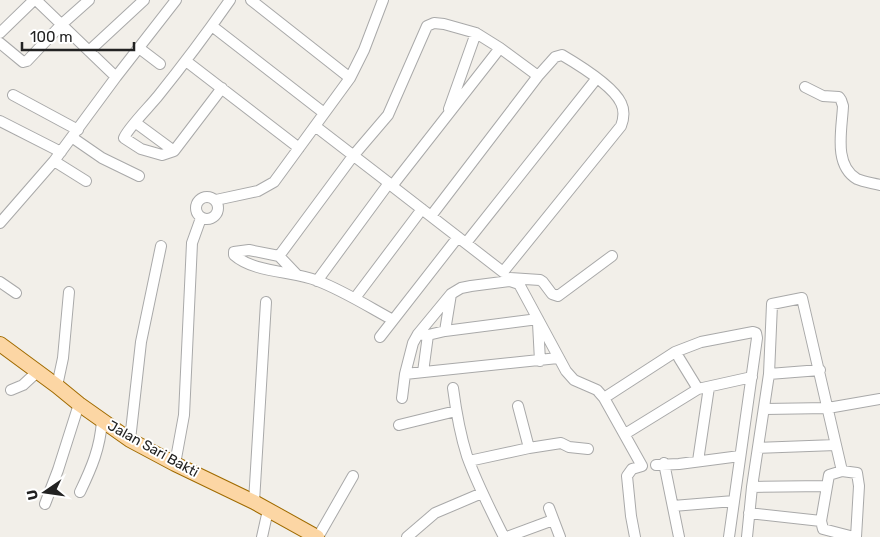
<svg xmlns="http://www.w3.org/2000/svg" width="880" height="537" font-family="Rubik,sans-serif">
<rect width="100%" height="100%" fill="#f2efe9"/>
<g fill="none" stroke-linecap="round" stroke-linejoin="round">
<!-- minor casing -->
<g stroke="#a9a9a9" stroke-width="12">
<path id="minor" d="M36 0 116 77
M251 0 350 78
M212 26 324 113
M0 33 34 0
M0 43 23 62 27 61 62 24 89 0
M139 48 160 64
M89 51 144 0
M186 61 299 148
M805 87 823 96 839 97 841 100 843 106C842 129 833 165 857 179 864 182 873 183 880 185
M13 95 78 130
M449 109 476 33
M0 121 61 152
M136 123 174 151 222 88
M315 126 389 183 392 186C429 215 466 243 503 272L621 126C624 118 625 111 621 103 613 86 579 65 562 55L555 57 538 76 431 216
M73 138 102 158 139 176
M174 151 162 155 141 149 124 138C127 129 150 106 158 96 183 65 207 33 230 0
M54 161 86 181
M392 186 500 48
M196 208a11 11 0 1 1 22 0a11 11 0 1 1-22 0Z
M216 200 258 191 274 182 350 78 364 50 383 0
M0 223 54 161 116 77 176 0
M466 243 597 78
M279 256 353 156 388 115 427 26 434 23 444 24 476 33 500 48 538 76
M297 275 279 256 249 250 234 252V255C254 273 294 271 318 281 344 291 369 307 393 320
M510 278 540 280 543 282 552 294 558 296 612 256
M317 281 389 183
M0 282 16 293
M355 298 422 209
M538 323 540 361
M445 331 451 294
M418 334 428 335 445 331 538 319
M380 337 458 237
M679 358 698 389
M423 372 428 335
M405 374 558 358
M769 374 820 370
M57 386 63 358 69 292
M453 388C456 411 460 434 467 456 477 484 491 511 504 537
M11 390 23 385 37 372
M402 398 405 374 413 343 418 334 451 294 461 288 471 286 510 281 519 284 566 371 574 380 597 390 604 398 642 466 632 469 627 476 631 516 635 537
M604 398 675 352 701 342 753 332 756 333 757 338 729 537
M518 406 529 448
M765 409 828 408 880 399
M399 425 456 411
M625 434 698 389 752 377
M130 440 141 342 161 246
M758 448 836 445
M469 461 529 448 561 443 569 447 588 449
M698 461 709 387
M664 463 679 537
M175 464 184 415 192 243 201 218
M656 465 679 464 740 456
M842 471 857 473 859 486 856 537
M752 487 827 486
M80 492C92 467 100 448 102 421
M254 502 266 302
M45 504 58 470 79 404
M673 506 734 501
M549 508 560 537
M749 513 821 521
M262 537 268 510
M318 537 353 476
M407 537 435 513 482 493
M507 537 553 520
M747 537 752 487 769 374 772 304 802 298 842 471 829 475 821 521 823 529 854 537"/>
</g>
<!-- major casing -->
<g stroke="#a06b00" stroke-width="16">
<path id="major" d="M0 344 57 386 79 404 130 440 175 464 254 502 317 537"/>
</g>
<!-- minor -->
<use href="#minor" stroke="#fff" stroke-width="10"/>
<!-- major -->
<use href="#major" stroke="#fcd6a4" stroke-width="14"/>
</g>
<g text-anchor="middle" dominant-baseline="central" stroke-width="4" stroke-linejoin="round" paint-order="stroke">
<!-- street labels -->
<g font-size="14" fill="#222" stroke="#fff">
<text transform="translate(153 449) rotate(29)">Jalan Sari Bakti</text>
</g>
</g>
<!-- north arrow -->
<g transform="translate(45 492) rotate(257)" stroke="#ffffff" stroke-width="4" paint-order="stroke">
<path d="M0-4L9 19L0 12L-9 19Z" fill="#222222"/>
<text y="-8" font-size="14" font-weight="bold" text-anchor="middle" fill="#222222">U</text>
</g>
<!-- scale -->
<path d="M22 42v8h112v-8" fill="none" stroke="#222222" stroke-width="2.5"/>
<text x="30" y="42" font-size="15" fill="#222222" stroke="#ffffff" stroke-width="4" paint-order="stroke">100 m</text>
</svg>
